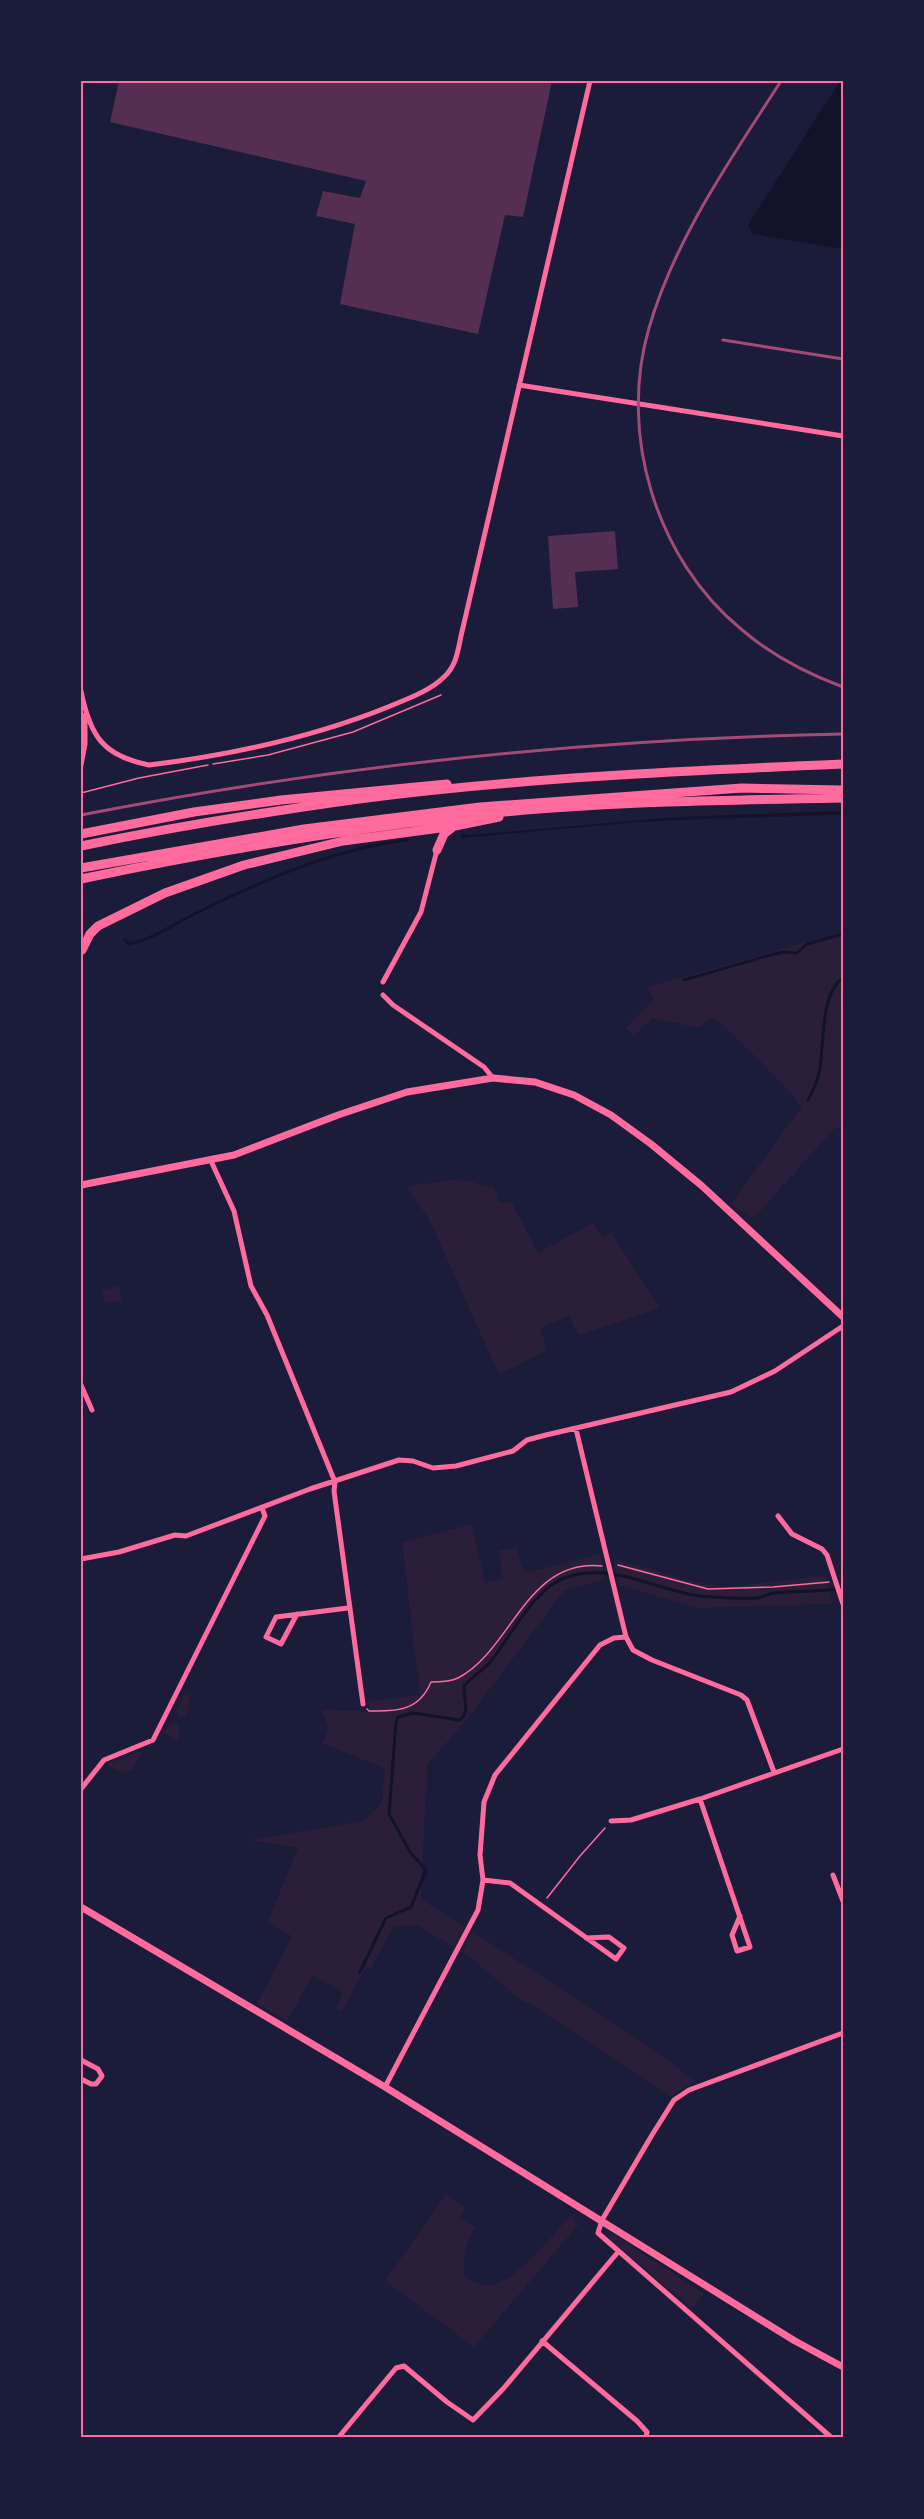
<svg xmlns="http://www.w3.org/2000/svg" width="924" height="2519" font-family="'Varela Round',sans-serif">
<rect width="100%" height="100%" fill="#1b1b3a"/>
<!-- green -->
<path fill="#2a1e3b" d="M843 932V1129L836 1127 754 1218 731 1204 802 1106 759 1060 713 1017 699 1028 652 1018 634 1036 625 1028 654 999 647 987Z
M461 1179 494 1188 499 1203H512L538 1253 592 1223 603 1237 611 1232 660 1308 579 1335 569 1316 540 1328 547 1350 499 1375 430 1221 406 1186Z
M119 1286 122 1300 105 1304 102 1290Z
M472 1524 485 1583 503 1578 499 1551 516 1547 525 1573 600 1554 606 1579 564 1591 464 1723 427 1765 421 1899 464 1927 454 1947 416 1925 394 1926 371 1969 366 1967 342 2012 336 2008 343 1993 313 1975 287 2021 257 2004 292 1936 267 1923 298 1848 248 1840 362 1821 380 1806 383 1795 384 1768 322 1743 329 1729 321 1709 371 1712 368 1701 420 1695 402 1542Z
M614 1559 693 1581 724 1587 825 1576 833 1604 697 1608 619 1585Z
M185 1694 191 1696 186 1715 179 1717 176 1711Z
M176 1723 180 1728 178 1740 164 1733 169 1726Z
M144 1750 133 1769 122 1773 106 1764Z
M472 1931 654 2050 695 2081 671 2096 527 2002 526 2004 463 1952Z
M447 2193 466 2209 459 2219 476 2227C465 2246 462 2254 465 2276 473 2281 481 2286 491 2285 518 2280 552 2235 571 2215L579 2224 474 2347 385 2281Z
M613 2234 704 2294 692 2308 610 2240 609 2237Z"/>
<!-- water -->
<path fill="#12122b" d="M840 81H843V249L752 234 748 225Z
M843 811V813L639 822 461 838V833L470 835 675 817Z"/>
<g fill="none" stroke-linecap="round" stroke-linejoin="round">
<!-- stream -->
<path stroke="#12122b" stroke-width="3" d="M725 817 843 813
M125 940 129 944C154 939 177 922 200 911 266 879 334 849 407 840
M684 980 770 955 783 952 797 953 807 944 843 934
M808 1100C813 1091 817 1083 819 1073 825 1047 819 994 843 978
M360 1972 386 1918 411 1907 426 1870 410 1852 389 1814 396 1722 398 1717 413 1713 459 1720C471 1713 463 1699 464 1686 472 1676 483 1671 491 1661 511 1636 535 1587 567 1577 617 1561 663 1595 711 1597 725 1598 742 1599 757 1598 763 1597 768 1594 774 1593 797 1591 820 1592 843 1588"/>
</g>
<!-- building -->
<path fill="#542f53" d="M119 81H552L523 217 505 215 478 334 340 304 355 224 316 216 323 191 360 198 366 181 110 122Z
M615 531 618 569 575 572 578 607 553 609 548 536Z"/>
<g fill="none" stroke-linecap="round" stroke-linejoin="round">
<!-- path -->
<path stroke="#ff6b9d" stroke-width="1.5" d="M213 764 268 755 353 732 441 695
M81 793 139 778 208 765
M618 1565 708 1589 773 1587 829 1582
M367 1709 369 1711C398 1711 419 1711 431 1682 440 1682 450 1682 458 1678 512 1650 526 1558 602 1566
M547 1898 580 1856 605 1828"/>
<!-- minor -->
<path stroke="#ff6b9d" stroke-width="5" d="M519 385 843 436
M81 691C90 736 103 756 149 765 231 755 311 738 388 707 407 699 430 691 444 677 456 666 458 651 461 636L590 81
M81 765 85 744V715
M383 982 421 912 437 850
M383 995 393 1005 484 1067 493 1078
M211 1161 234 1211 251 1286 267 1315 335 1482 334 1491 363 1704
M81 1385 92 1410
M576 1429 626 1637 633 1650 652 1660 741 1695 747 1700 774 1772
M778 1516 792 1534 822 1549 827 1555 843 1604
M81 1559 119 1552 175 1535 186 1536 310 1489 399 1460 413 1461 433 1468 456 1466 513 1451 527 1440 546 1435 731 1392 775 1371 843 1326
M297 1614 281 1644 266 1637 276 1617 348 1608
M81 1789 104 1760 153 1740 265 1516 262 1508
M700 1799 750 1947 737 1951 732 1935 740 1916
M611 1821 631 1820 700 1799 843 1749
M833 1875 843 1901
M483 1880 510 1883 616 1959 624 1948 609 1937 586 1938
M81 2060 98 2069 102 2076 96 2084H91L81 2079
M385 2087 478 1910 483 1880 480 1855 484 1802 495 1775 600 1645 614 1638 626 1637
M542 2341 637 2421 647 2432 646 2438
M338 2438 396 2368 404 2366 447 2402 473 2420 503 2389 618 2252
M832 2438 598 2233 602 2220 652 2135 674 2100 689 2090 843 2033"/>
<!-- tertiary -->
<path stroke="#ff6b9d" stroke-width="7" d="M81 1185 234 1155 338 1115 407 1092 493 1078 535 1082 574 1095 611 1115 651 1144 702 1186 843 1317
M81 1907 385 2087 795 2341 843 2367"/>
<!-- trunk -->
<path stroke="#ff6b9d" stroke-width="9" d="M81 834 194 812 281 800 447 784
M81 846C173 827 265 812 359 799 519 778 681 771 843 764
M437 850 444 834 454 826
M81 868 304 829 480 807 742 788 843 790
M81 879C215 851 357 827 494 813 610 802 726 800 843 798
M82 950 90 934 98 926 165 893 244 865 343 841 455 826 499 817"/>
<!-- rail -->
<path stroke="#a44b75" stroke-width="3" d="M781 81C731 159 675 238 649 328 618 434 656 559 741 629 771 655 805 673 843 687
M723 340 843 359
M81 815C332 766 587 739 843 734"/>
</g>
<!-- border -->
<rect width="924" height="2519" fill="none" stroke="#1b1b3a" stroke-width="165"/>
<rect x="82" y="82" width="760" height="2354" fill="none" stroke="#ff6b9d" stroke-width="2"/>
</svg>
